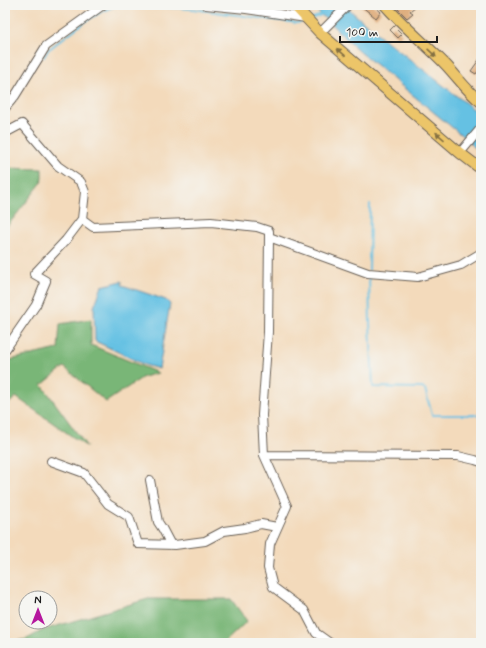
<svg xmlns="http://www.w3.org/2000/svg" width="486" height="648" font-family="Mynerve,sans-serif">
<rect width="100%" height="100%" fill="#f6f6f2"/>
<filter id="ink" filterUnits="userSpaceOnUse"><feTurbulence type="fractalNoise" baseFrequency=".025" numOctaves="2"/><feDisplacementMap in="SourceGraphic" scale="8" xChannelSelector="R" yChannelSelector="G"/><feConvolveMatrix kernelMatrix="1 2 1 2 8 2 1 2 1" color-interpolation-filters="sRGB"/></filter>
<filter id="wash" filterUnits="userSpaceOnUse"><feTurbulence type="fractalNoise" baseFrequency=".012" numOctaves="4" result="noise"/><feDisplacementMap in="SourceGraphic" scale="16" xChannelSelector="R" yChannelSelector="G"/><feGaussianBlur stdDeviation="0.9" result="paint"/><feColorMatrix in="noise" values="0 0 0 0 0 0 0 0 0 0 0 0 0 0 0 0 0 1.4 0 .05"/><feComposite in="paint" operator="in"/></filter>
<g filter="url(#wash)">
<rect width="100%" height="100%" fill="#f3dabb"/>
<!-- forest -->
<path fill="#79b677" stroke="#4a694a" d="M5 168 42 169V182L5 229Z
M91 319V345L158 373 143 377 106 402 64 367 42 385 87 447 16 397 5 407V361L58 349 60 324Z
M148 599H231L247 621 224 643H5L27 639 43 630Z"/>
<!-- water -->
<path fill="#65c1e3" stroke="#406e80" d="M311 5H345L352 12 384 39 481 115V154L465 138 359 51Z
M122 281V285L166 300 170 304 159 369 145 365 95 341 94 307 102 286Z"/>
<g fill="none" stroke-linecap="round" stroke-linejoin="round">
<!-- stream -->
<path stroke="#65c1e3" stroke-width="2" d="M139 5 193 9 297 23 305 21
M311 19 323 14
M44 57 48 50C65 37 100 7 121 5
M369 270 370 204
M369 275 370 324 373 387 421 388 425 389 432 415H478L481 410"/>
</g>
<g id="blocks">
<!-- building -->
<path fill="#dda874" d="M360 5H373L381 12 376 18Z
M394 5H417L410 11 413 13 407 18Z
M394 26 402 34 398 38 390 30Z
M481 57V67L476 74 471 71Z"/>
</g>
</g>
<g filter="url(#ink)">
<use href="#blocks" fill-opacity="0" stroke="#675e54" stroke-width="1"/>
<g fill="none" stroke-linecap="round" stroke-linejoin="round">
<!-- minor casing -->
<g stroke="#675e54" stroke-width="10">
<path id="minor" d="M206 5 246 9 306 18
M320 33 348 5
M5 108 15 96 46 46 103 5
M5 133 22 124 58 166 81 182 85 192 82 219 93 227 211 222 257 227 269 231V237L368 273 418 277 461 265 481 253
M460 153 481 128
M269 237 268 332 262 415 264 455 287 506 270 544 268 568 273 587 304 610 316 633 330 643
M5 350 36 305 46 281 34 274 66 240 82 219
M264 455 458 456 475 460 481 462
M51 461 84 473 108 504 129 517 138 544 175 545 205 541 224 531 245 528 261 524 277 527
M150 480 158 522 162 528 171 545"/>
</g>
<!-- major casing -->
<g stroke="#675e54" stroke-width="12">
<path id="major" d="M294 5 320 33 460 153 481 169
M385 5C404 27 427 45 447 66 458 78 468 92 481 102"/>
</g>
<!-- minor -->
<use href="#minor" stroke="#fff" stroke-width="8"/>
<!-- major -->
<use href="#major" stroke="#ecc569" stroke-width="10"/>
</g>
<!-- one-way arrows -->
<defs><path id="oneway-solid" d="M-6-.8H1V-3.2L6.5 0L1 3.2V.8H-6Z"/></defs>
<g fill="#847042">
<use href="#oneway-solid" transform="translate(341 52) rotate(-139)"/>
<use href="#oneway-solid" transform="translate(432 53) rotate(43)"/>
<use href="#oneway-solid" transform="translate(440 136) rotate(-139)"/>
</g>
</g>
<!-- margin -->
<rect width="486" height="648" fill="none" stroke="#f6f6f2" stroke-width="20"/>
<!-- north arrow -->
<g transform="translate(38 610)"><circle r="19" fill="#f6f6f2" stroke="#9f9f9c"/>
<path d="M0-3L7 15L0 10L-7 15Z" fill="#b5179e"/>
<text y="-6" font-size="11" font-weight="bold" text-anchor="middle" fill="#1c1c1c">N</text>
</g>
<!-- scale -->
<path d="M340 36v6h97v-6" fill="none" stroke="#1c1c1c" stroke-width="2"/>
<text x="346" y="36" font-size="12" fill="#1c1c1c" stroke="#f6f6f2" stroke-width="3" paint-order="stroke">100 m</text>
</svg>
